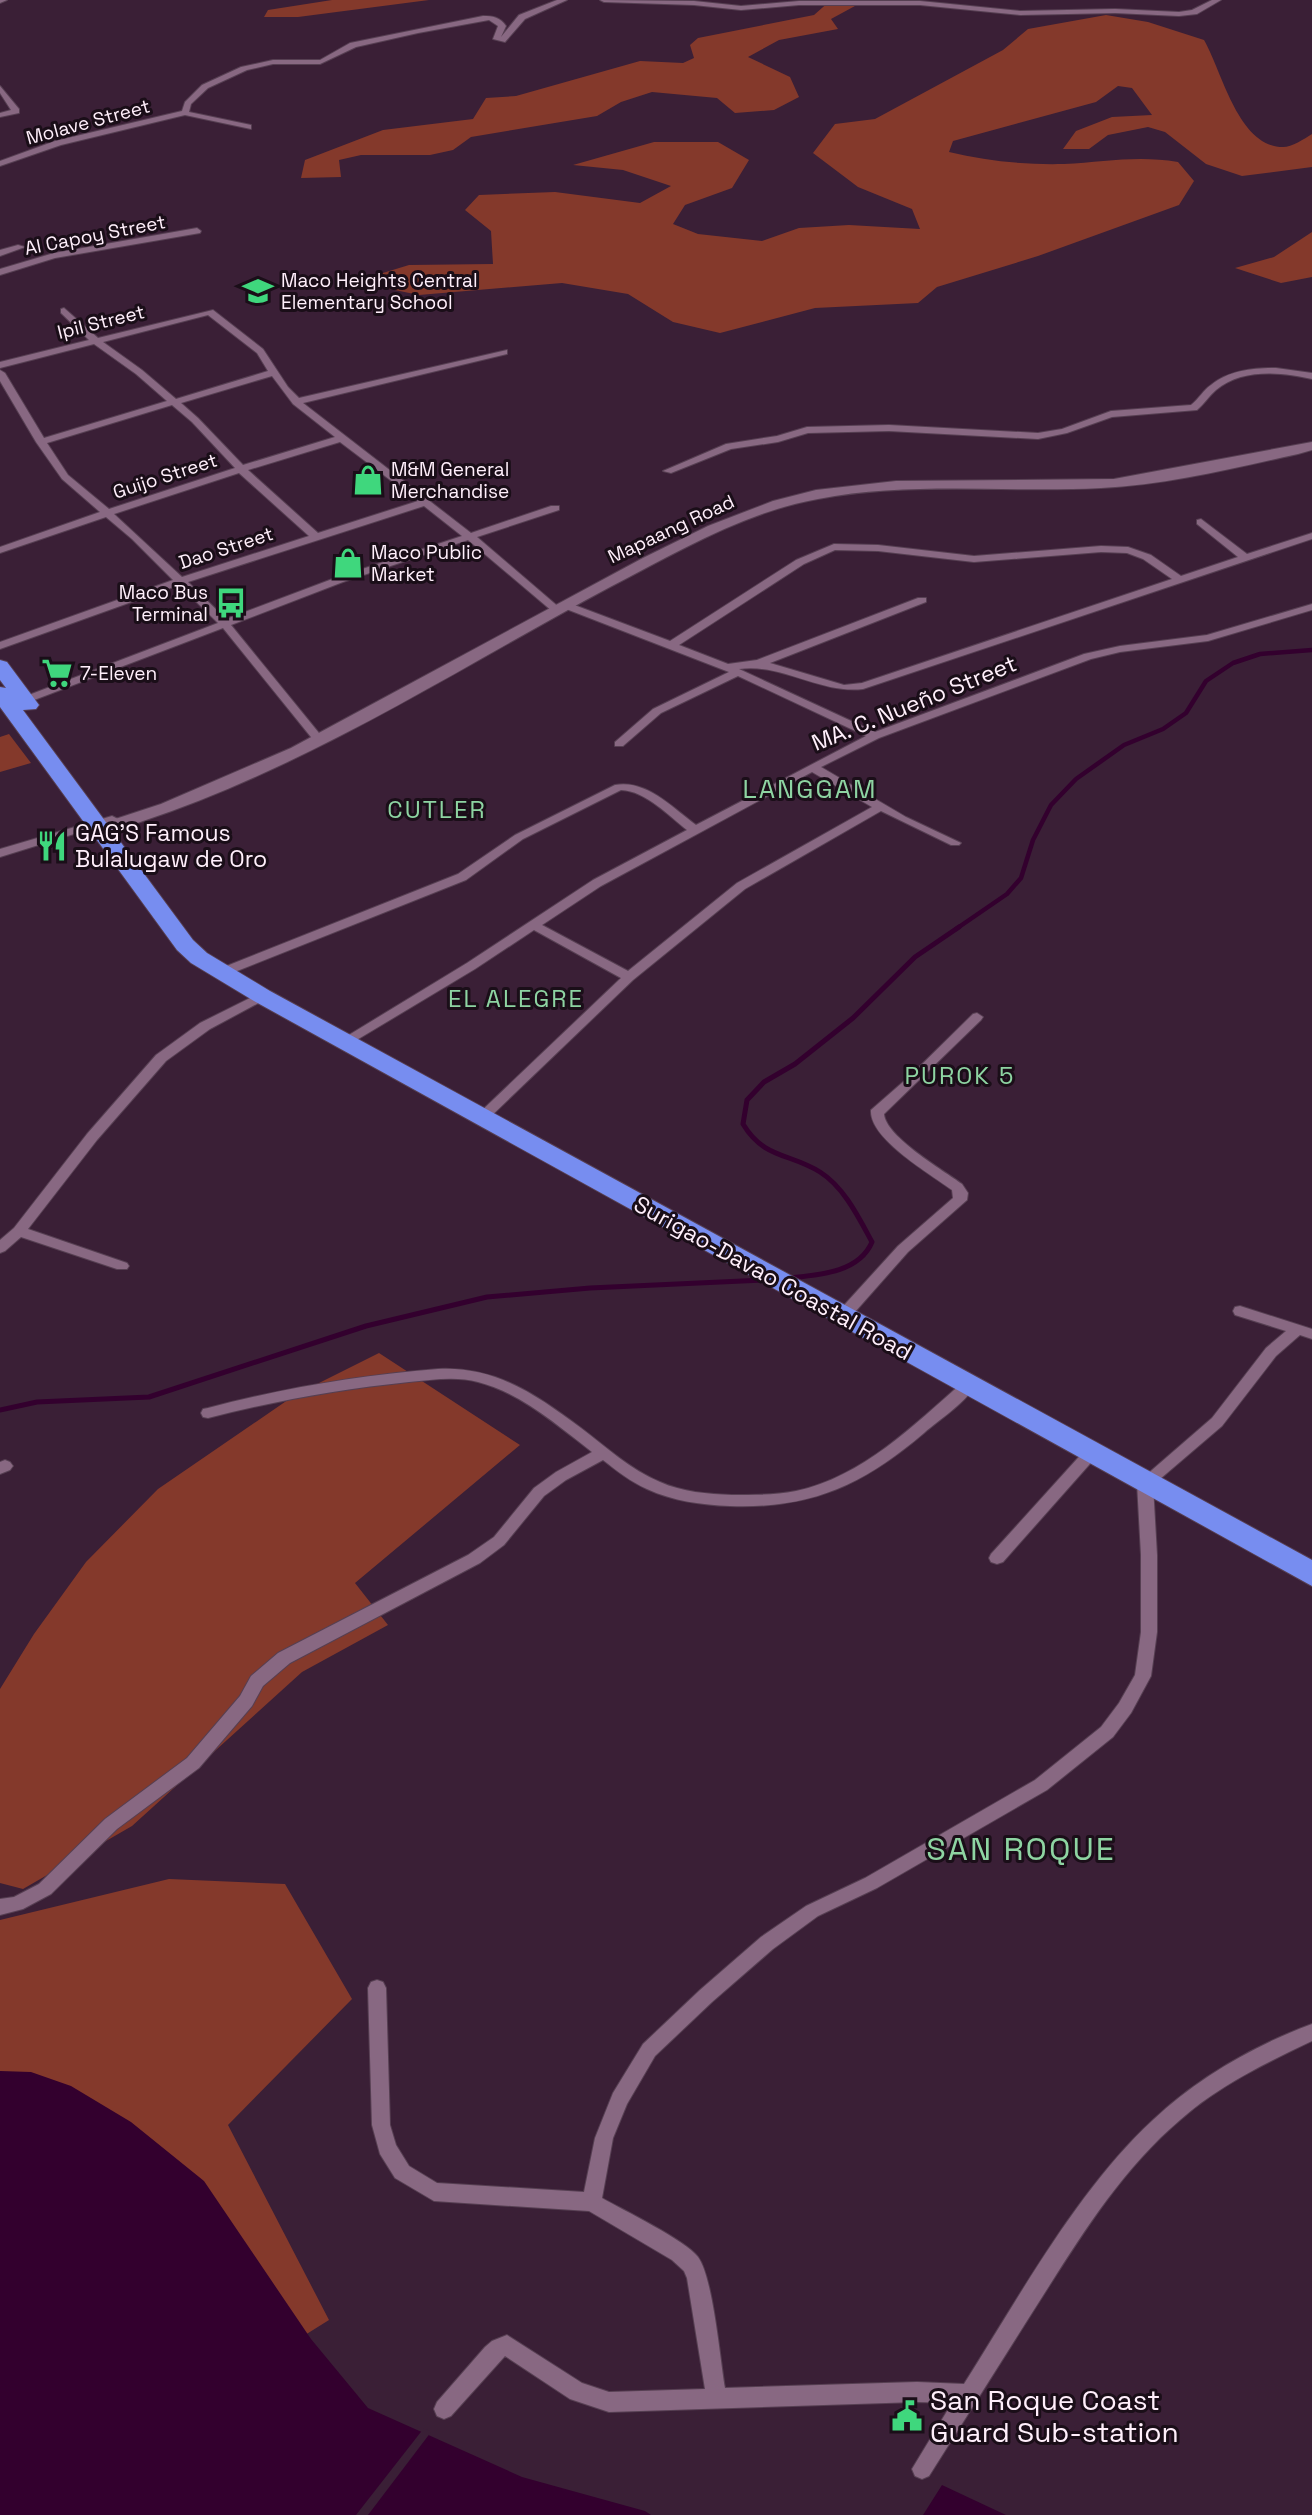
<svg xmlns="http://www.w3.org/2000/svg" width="1312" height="2515" font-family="'Space Grotesk',sans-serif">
<rect width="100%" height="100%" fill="#3a1f36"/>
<!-- green -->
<path fill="#84392b" d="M332 0H429L298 17H264L268 10Z
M831 0H866L831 19 838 29 779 40 748 57 790 77 799 97 774 110 735 113 717 98 652 92 621 102 597 116 471 137 453 150 430 155H361L339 160 341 177 301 178 305 160 383 130 473 119 486 98 516 96 640 61 683 63 694 58 690 45 698 38 814 15Z
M1106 15 1148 22 1204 40C1222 71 1238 147 1283 147 1292 147 1304 139 1312 134V167L1242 176 1206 164 1165 132 1148 127 1108 135 1089 149H1063L1076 131 1112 117 1152 115 1132 88 1118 86 1096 102 953 141 949 152C987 161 1025 165 1064 164 1105 162 1137 155 1178 162L1194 181 1179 205 1038 256 937 287 918 303 815 308 720 333 673 322 628 294 562 283 419 295 385 288 373 276 409 265 493 264 491 231 465 210 479 195 555 192 640 203 671 186 623 170 573 165 654 142H718L749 160 732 188 685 205 673 224 698 234 762 241 799 228 849 225 920 229 912 209 858 187 813 153 835 124 875 119 1003 50 1028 29Z
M1312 232V277L1281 283 1235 268 1274 257Z
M9 734 31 763 0 772V737Z
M379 1353 520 1445 355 1583 388 1625 302 1672 132 1826 23 1889 0 1883V1689L34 1634 86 1562 158 1489 295 1395Z
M169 1879 285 1884 352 1999 228 2125 329 2320 289 2345 0 2166V1920Z"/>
<!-- water -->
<path fill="#33002e" d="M0 2071 31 2072 71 2086 131 2122 204 2181 311 2339 368 2408 522 2477 645 2511 651 2515H0Z
M942 2485 1006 2515H923Z"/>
<!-- pier -->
<path fill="#3a1f36" d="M424 2428 431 2432 368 2515H356Z"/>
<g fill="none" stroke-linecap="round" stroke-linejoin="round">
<!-- stream-far1 -->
<path stroke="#33002e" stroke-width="4.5" d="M956 929 1007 894 1021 878 1033 840 1051 805 1076 779 1124 745 1163 729 1186 713 1206 681 1233 663 1260 654 1312 650"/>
<!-- stream -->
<path stroke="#33002e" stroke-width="5" d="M788 1278C818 1275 859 1273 872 1242 859 1218 844 1187 820 1172 790 1153 764 1159 743 1124L747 1100 764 1082 795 1064 853 1018 915 957 959 927
M0 1410 37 1402 149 1397 366 1326 487 1297 590 1288 764 1280"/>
<!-- street casing -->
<g stroke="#563f52" stroke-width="2">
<path id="street" d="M0 0H7L0 3Z
M557 0H567L525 19 505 42 493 39 498 26 489 20 418 33 356 47 320 64H273L247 70 208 88 191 104 189 112 251 125V129L185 115 61 145 0 166V161L55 141 182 111 185 102 202 85 241 67 273 60H320L350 43 483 16C493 16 500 17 506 26L501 37 519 15Z
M600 0 694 1 741 6 799 1H920L1020 11 1115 9 1179 12 1192 10 1212 0H1221L1197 14 1179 16 1115 13 1020 15 920 5H799L741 10 694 5 604 2Z
M0 86 19 109V113L0 117V113L11 110 0 93Z
M197 228 201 231 200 233 55 258 0 275V269L54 253Z
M18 245 25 247 0 256V250Z
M64 308 98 338 213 310 263 349 288 387 299 398 507 350V354L303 403 471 533 551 506H559V510L477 537 561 609 560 611H552L468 540 343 582 231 625 323 738V742H315L223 628 21 705H13V701L218 623 179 585 0 649V642L173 580 132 539 106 517 0 553V547L100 512 62 479 36 442 0 381V370L5 373 44 438 167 401 136 374 94 344 0 368V362L89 340 61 313V309ZM208 315 257 353 268 371 176 399 142 370 103 342ZM272 376 293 404 335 437 243 465 198 418 181 403ZM172 405 192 422 235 468 109 509 68 475 47 443ZM340 442 418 501 318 533 248 470ZM239 473 309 536 182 577 114 514ZM424 506 462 536 335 578 226 619 188 582Z
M1276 368 1312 373V379C1282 372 1242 368 1216 390 1209 396 1204 404 1197 410L1112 417 1067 433 1038 439 889 431 808 433 778 442 731 449 671 473 663 471 726 444 777 436 807 427 889 425 1038 433 1062 429 1111 411 1191 405C1199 399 1203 390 1211 385 1229 370 1254 368 1276 368Z
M1201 519 1247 554 1312 533V539L863 689C820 694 782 663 739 669L875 732 1084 654 1120 646 1207 635 1312 604V610L1208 641 1120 652 1091 659 879 738 821 767 906 817 961 843 959 845H951L881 811 745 889 633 980 487 1120 482 1121 475 1117 621 978 534 930 475 969 350 1044H340L339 1041 467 963 593 880 687 830C669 816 646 791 621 790L523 839 466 880 232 973 228 974 222 970 224 967 458 874 515 835 615 785C646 779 673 808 696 825L866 736 738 676 661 713 623 746H615V742L653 709 729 672 561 607V603H569L670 641 796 560 834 544 878 545 974 556 1101 546 1128 547 1151 555 1181 576 1238 557 1197 524V520ZM835 550 878 551 974 562 1101 552 1127 553 1143 559 1172 579 862 683 844 685 770 663 926 602V598H918L757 660 728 664 679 645 804 564ZM812 772 872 807 737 883 628 971 542 925 601 886Z
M112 816 118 819 116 821 0 857V849Z
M262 992 266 993 268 996 266 999 210 1029 166 1061 97 1140 28 1229 127 1263 129 1266 127 1269H117L21 1237 5 1251 0 1253V1240L14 1228 87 1134 156 1055 200 1023Z
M977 1013 983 1017 981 1020 884 1114C886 1137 943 1170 962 1184L968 1193 967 1200 908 1252 847 1321H837L835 1317 837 1313 898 1246 953 1198 952 1190C931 1174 869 1139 871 1110L911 1075 973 1014Z
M1240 1306 1312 1329V1339L1300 1335 1276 1356 1222 1426 1153 1485 1157 1555V1632L1151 1676 1131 1713 1113 1737 1047 1790 877 1888 818 1916 773 1949 712 2002 655 2056 627 2104 613 2138 602 2198C623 2210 685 2240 698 2257 713 2277 720 2360 725 2388L917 2382 964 2384C1019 2297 1078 2189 1153 2120 1197 2078 1255 2045 1312 2024V2041C1266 2063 1218 2086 1180 2120 1120 2171 1079 2239 1037 2305 1001 2362 965 2419 929 2476L922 2479 915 2476 912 2469 952 2403 917 2402 609 2412 570 2399 505 2356 451 2416 444 2419 437 2416 434 2409 437 2402 485 2347 492 2341 507 2335 582 2383 609 2392 705 2389 687 2278 684 2271 672 2260 589 2211 434 2201 395 2178 380 2154 372 2125 368 1988 371 1982 377 1980 383 1982 386 1988 390 2125 396 2145 409 2166 437 2183 584 2192 595 2138 613 2093 643 2044 700 1990 761 1937 806 1906 865 1878 1035 1780 1101 1727 1119 1703 1135 1675 1141 1632V1555L1137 1483 1212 1418 1266 1348 1286 1331 1235 1315 1233 1311 1235 1307Z
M438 1369C496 1366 536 1395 581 1428 606 1447 631 1470 660 1482 682 1492 708 1494 732 1495 754 1495 775 1495 796 1491 862 1477 914 1425 963 1382H973L975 1386C964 1404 940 1419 924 1433 863 1485 811 1509 730 1506 702 1505 673 1501 647 1489 631 1482 617 1471 603 1460L566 1480 544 1496 504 1545 480 1563 290 1663 263 1686 252 1706 199 1768 117 1829 51 1894 23 1909 0 1915V1899L14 1897 39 1884 105 1819 187 1758 240 1696 251 1676 278 1653 468 1555 494 1537 534 1488 556 1472 592 1452C558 1426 521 1393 478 1382 456 1376 431 1380 409 1382 341 1389 274 1401 208 1418L203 1417 201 1413 203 1409 208 1408C284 1388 360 1375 438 1369Z
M1091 1447 1096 1449 1099 1453 1096 1457 1003 1562 997 1564 991 1562 989 1558 991 1554 1086 1449Z
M5 1460 10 1462 13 1466 10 1470 0 1474V1462Z"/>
</g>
<!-- secondary casing -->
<g stroke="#563f52" stroke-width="2">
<path id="secondary" d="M1312 442V450L1298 454C1235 468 1167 485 1101 488 1007 493 911 481 818 499 744 512 676 553 610 587 457 669 309 766 143 821 129 826 109 837 94 834L91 830 94 826 161 804 291 748 643 558 708 526 773 501 816 490 896 481 1114 479Z"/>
</g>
<!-- highway casing -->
<g stroke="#563f52" stroke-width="2">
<path id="highway" d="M0 660 7 662 39 705 36 709 23 710 193 940 207 953 270 991 1312 1560V1586L254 1001 191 963 177 950 0 707V687L6 688 0 680Z"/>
</g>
<!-- street -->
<use href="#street" fill="#886882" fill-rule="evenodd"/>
<!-- secondary -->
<use href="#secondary" fill="#886882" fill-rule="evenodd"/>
<!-- highway -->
<use href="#highway" fill="#778df0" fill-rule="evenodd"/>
</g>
<!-- icons -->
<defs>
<g id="school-bare" transform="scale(2.415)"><path d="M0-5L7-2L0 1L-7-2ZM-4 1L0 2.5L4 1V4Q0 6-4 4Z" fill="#3fd77d" stroke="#1a0e18" stroke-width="2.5" paint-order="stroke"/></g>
<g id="shop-bare" transform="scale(2.415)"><path d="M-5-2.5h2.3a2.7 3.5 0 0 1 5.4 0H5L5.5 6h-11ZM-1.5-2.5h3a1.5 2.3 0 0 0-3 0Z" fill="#3fd77d" stroke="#1a0e18" stroke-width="2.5" paint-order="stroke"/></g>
<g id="bus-bare" transform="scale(2.415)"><path d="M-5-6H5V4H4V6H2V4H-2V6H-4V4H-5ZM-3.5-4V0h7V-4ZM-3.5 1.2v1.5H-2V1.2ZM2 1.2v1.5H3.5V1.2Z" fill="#3fd77d" stroke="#1a0e18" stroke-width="2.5" paint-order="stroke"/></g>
<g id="supermarket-bare" transform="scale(2.415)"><path d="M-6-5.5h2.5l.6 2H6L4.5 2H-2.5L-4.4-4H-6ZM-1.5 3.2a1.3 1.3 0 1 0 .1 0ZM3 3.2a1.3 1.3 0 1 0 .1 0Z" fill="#3fd77d" stroke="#1a0e18" stroke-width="2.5" paint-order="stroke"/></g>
<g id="restaurant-bare" transform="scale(2.415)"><path d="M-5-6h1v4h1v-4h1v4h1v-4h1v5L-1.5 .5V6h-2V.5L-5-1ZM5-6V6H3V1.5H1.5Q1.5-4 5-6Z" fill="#3fd77d" stroke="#1a0e18" stroke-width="2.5" paint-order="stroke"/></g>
<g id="civic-bare" transform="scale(2.415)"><path d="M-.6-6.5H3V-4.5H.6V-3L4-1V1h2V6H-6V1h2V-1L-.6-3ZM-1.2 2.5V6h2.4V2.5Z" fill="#3fd77d" stroke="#1a0e18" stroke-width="2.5" paint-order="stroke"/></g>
</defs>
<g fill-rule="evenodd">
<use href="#school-bare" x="258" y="291"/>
<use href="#shop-bare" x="368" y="480"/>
<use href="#shop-bare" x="348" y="563"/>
<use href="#bus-bare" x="231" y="603"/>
<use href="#supermarket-bare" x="57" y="673"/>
<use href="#restaurant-bare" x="52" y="846"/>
<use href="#civic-bare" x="907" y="2416"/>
</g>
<g text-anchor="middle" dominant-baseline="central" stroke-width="6" stroke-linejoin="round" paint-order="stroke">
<!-- far-street labels -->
<g font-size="19" fill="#ffeffb" stroke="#1a0e18">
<text transform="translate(88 122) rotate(-15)">Molave Street</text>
<text transform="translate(95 235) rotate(-11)">Al Capoy Street</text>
<text transform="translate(101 322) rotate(-14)">Ipil Street</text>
<text transform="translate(165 476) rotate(-18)">Guijo Street</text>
<text transform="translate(671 529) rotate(-25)">Mapaang Road</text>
<text transform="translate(226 548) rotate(-18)">Dao Street</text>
</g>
<!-- far-poi labels -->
<g font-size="19" fill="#ffeffb" stroke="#1a0e18" text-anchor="start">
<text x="281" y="280">Maco Heights Central<tspan x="281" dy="22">Elementary School</tspan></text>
<text x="391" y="469">M&amp;M General<tspan x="391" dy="22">Merchandise</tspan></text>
<text x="371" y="552">Maco Public<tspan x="371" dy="22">Market</tspan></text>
<text x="208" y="592" text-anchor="end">Maco Bus<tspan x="208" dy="22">Terminal</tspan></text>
<text x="80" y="673">7-Eleven</text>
</g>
<!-- street labels -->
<g font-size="23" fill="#ffeffb" stroke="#1a0e18">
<text transform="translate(914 703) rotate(-22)">MA. C. Nueño Street</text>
<text transform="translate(773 1278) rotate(29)">Surigao-Davao Coastal Road</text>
</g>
<!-- poi labels -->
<g font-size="23" fill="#ffeffb" stroke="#1a0e18" text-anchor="start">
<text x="75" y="833">GAG'S Famous<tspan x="75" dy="26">Bulalugaw de Oro</tspan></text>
</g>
<!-- neighbourhood labels -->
<g font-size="24" letter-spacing="2" fill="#8ed4a2" stroke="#1a0e18">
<text x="437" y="809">CUTLER</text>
<text x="516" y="998">EL ALEGRE</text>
<text x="960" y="1075">PUROK 5</text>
</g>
<!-- quarter labels -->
<g font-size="26" letter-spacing="2" fill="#8ed4a2" stroke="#1a0e18">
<text x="810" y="789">LANGGAM</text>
</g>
<!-- near-poi labels -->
<g font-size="28" fill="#ffeffb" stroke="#1a0e18" text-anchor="start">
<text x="930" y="2400">San Roque Coast<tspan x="930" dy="32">Guard Sub-station</tspan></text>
</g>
<!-- near-quarter labels -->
<g font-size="32" letter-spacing="2" fill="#8ed4a2" stroke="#1a0e18">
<text x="1021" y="1849">SAN ROQUE</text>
</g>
</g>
</svg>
